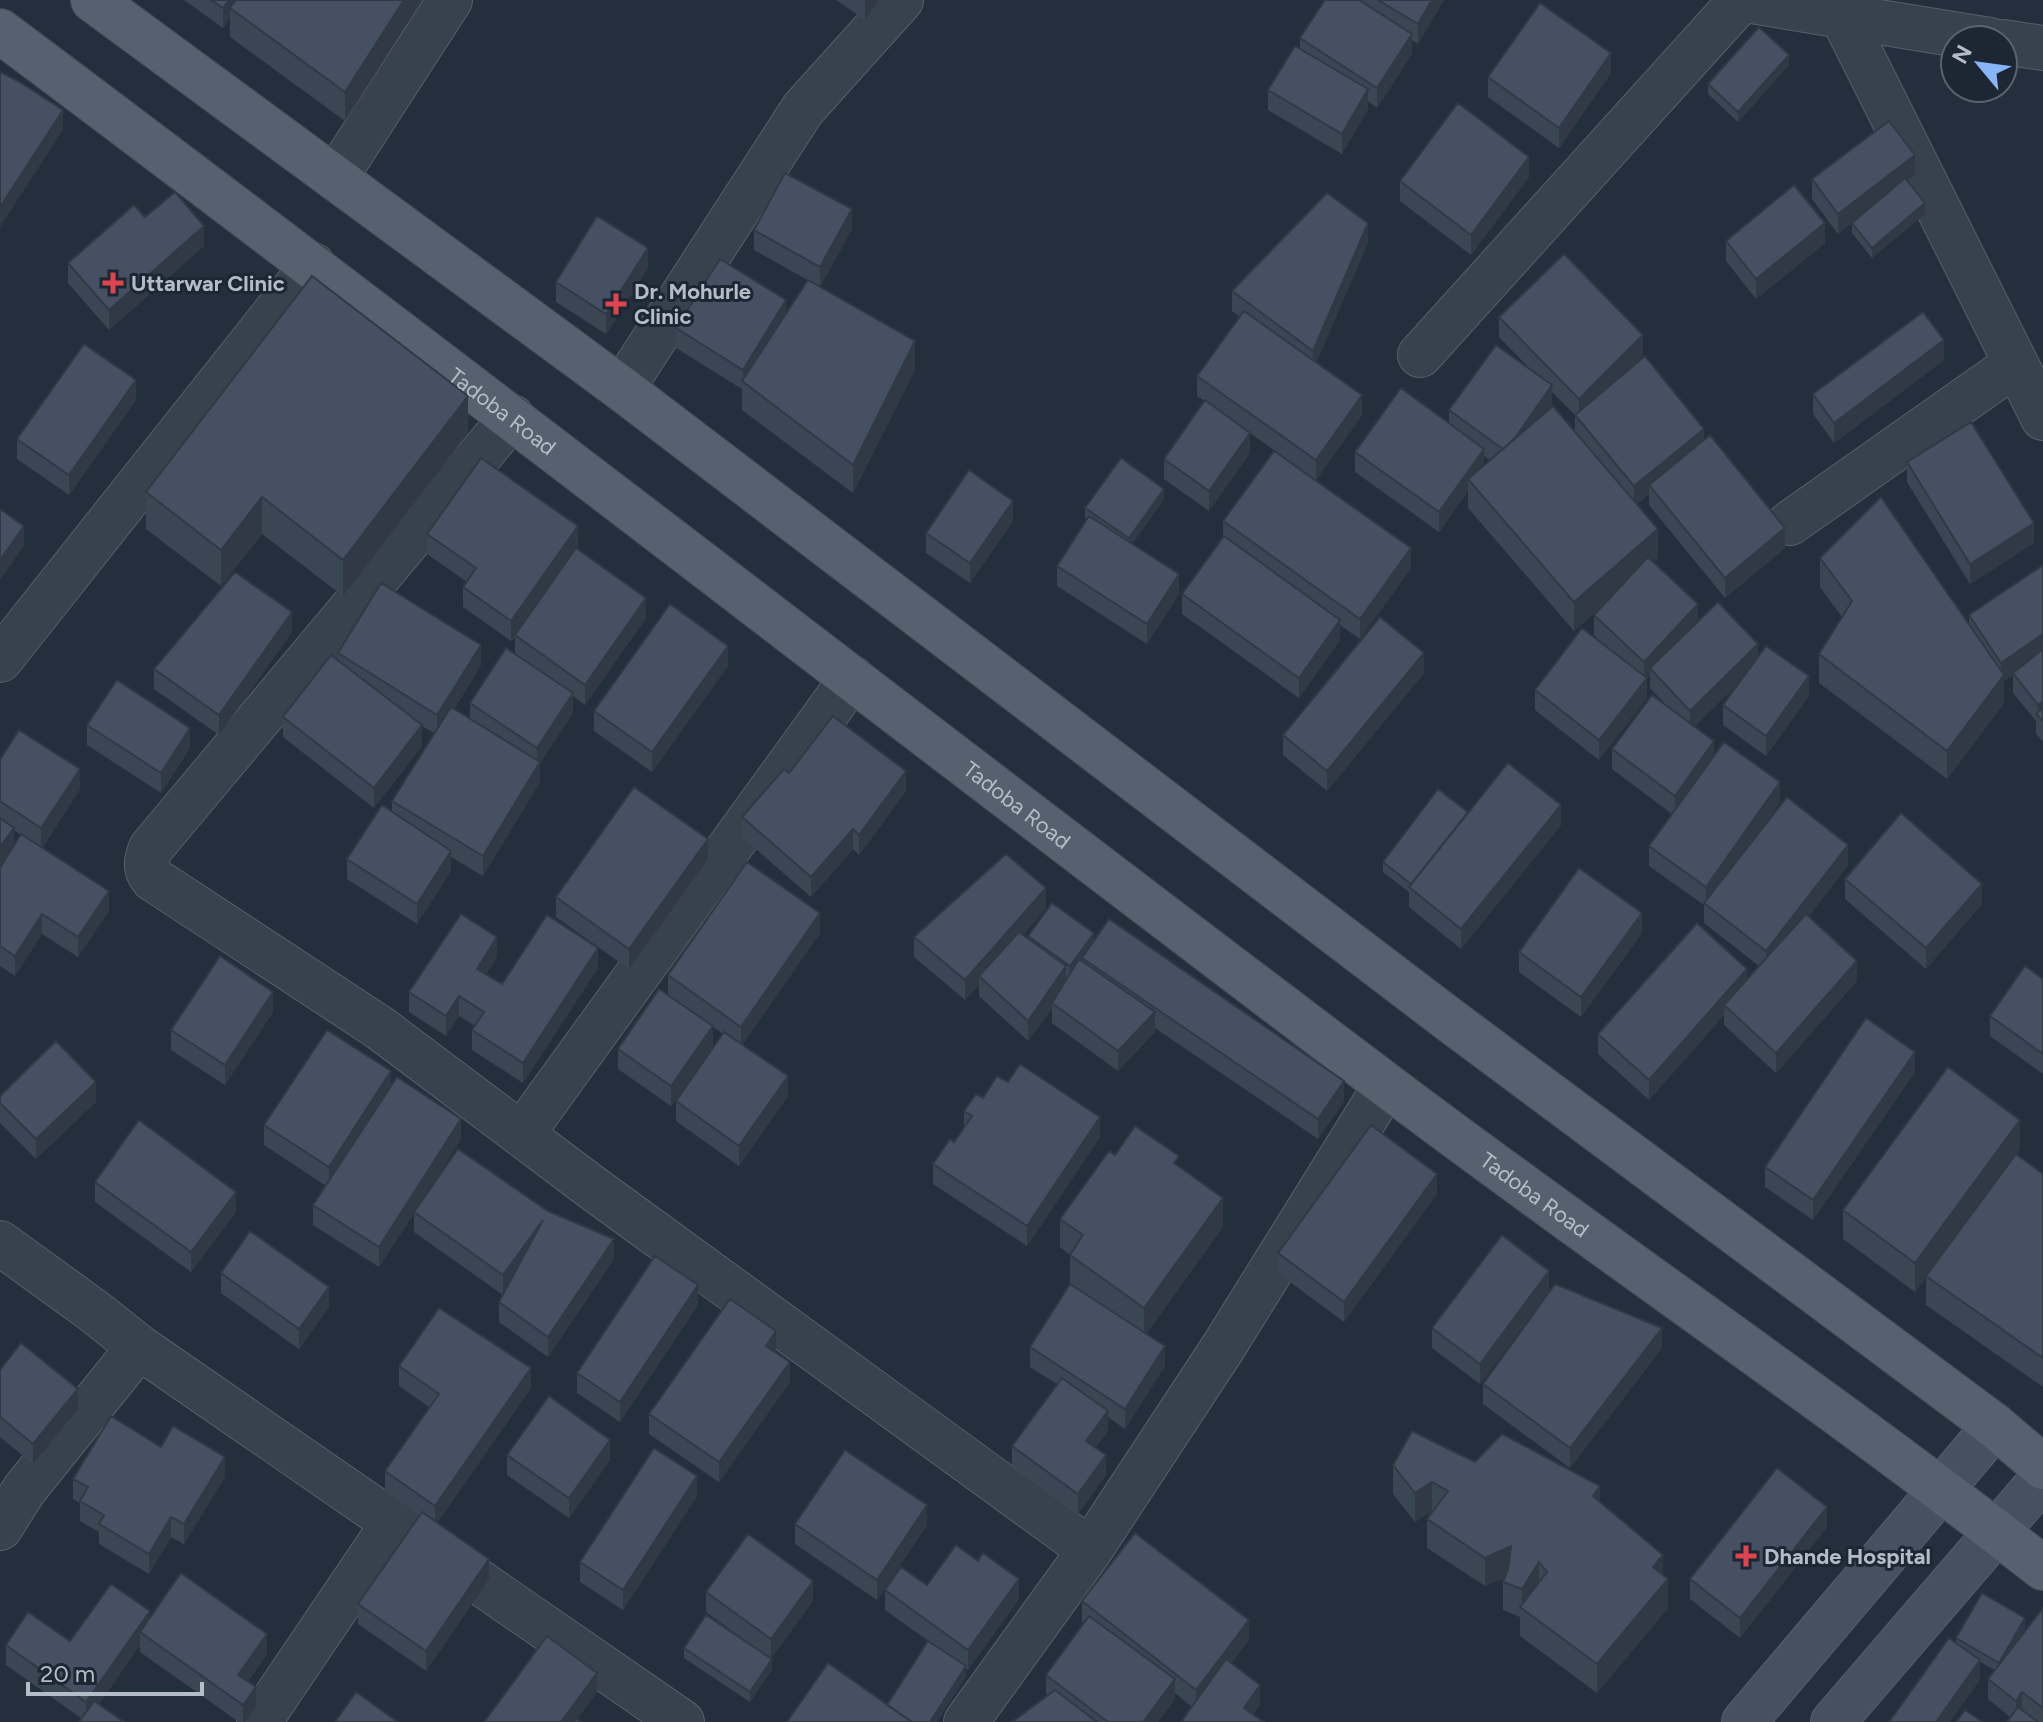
<svg xmlns="http://www.w3.org/2000/svg" width="2043" height="1722" font-family="Figtree,sans-serif">
<rect width="100%" height="100%" fill="#242f3e"/>
<g fill="none" stroke-linecap="round" stroke-linejoin="round">
<!-- street casing -->
<g stroke="#565f6c" stroke-width="46">
<path id="street" d="M1746 0 1842 16 1841 0
M1842 16 2043 418
M1842 16 1990 40
M2003 42 2043 48
M335 178 450 0
M1420 355 1741 0
M622 389 803 109 901 0
M512 417 151 848C146 860 144 869 153 879L380 1028 590 1186 1090 1550
M1790 523 2014 365
M0 660 313 265
M522 1134 852 678
M0 1243 95 1312 139 1347 682 1722
M0 1528 24 1490 139 1347
M259 1722 394 1522
M966 1722 1090 1550 1224 1346 1386 1085"/>
</g>
<!-- secondary casing -->
<g stroke="#565f6c" stroke-width="46">
<path id="secondary" d="M1744 1722 1995 1426
M1833 1722 2043 1478"/>
</g>
<!-- primary casing -->
<g stroke="#414a57" stroke-width="46">
<g id="primary">
<path d="M93 0 622 389 1447 1018 1995 1426 2043 1467"/>
<path id="s1" d="M0 31C463 377 919 733 1381 1081 1599 1246 1827 1399 2043 1568"/>
</g>
</g>
<!-- street -->
<use href="#street" stroke="#38414e" stroke-width="44"/>
<!-- secondary -->
<use href="#secondary" stroke="#465061" stroke-width="44"/>
<!-- primary -->
<use href="#primary" stroke="#56606e" stroke-width="44"/>
</g>
<!-- wall -->
<path fill="#3b4654" fill-rule="evenodd" d="M184 0H422L345 121 230 37V18L223 28Z
M836 0H879L865 20Z
M1325 0H1444L1418 44 1412 40V54L1377 108 1368 101V109L1342 154 1268 110V90L1300 49V38Z
M1789 65 1738 122 1708 94V84Z
M1611 73 1559 148 1488 97V77Z
M1915 175 1907 181 1925 214 1872 258 1852 233V223L1838 234 1812 199V179Z
M1529 177 1471 255 1400 201V181Z
M145 217 204 246 109 330 68 283V263Z
M852 229 820 287 754 250V230Z
M1726 241 1825 243 1756 299 1726 261Z
M1368 243 1316 363 1362 415 1316 480 1250 433V453L1209 511 1164 479V459L1205 401 1197 396V376L1240 317 1232 311V291Z
M648 268 606 334 556 302V282Z
M786 313 915 370 853 493 742 410V389L676 348V328Z
M1499 317 1643 355 1628 370 1704 440 1785 548 1725 598 1649 505V494L1637 504 1658 558 1653 562 1698 622 1758 657 1809 696 1766 756 1723 725V705L1740 682 1695 726 1714 755 1780 802 1760 831 1848 865 1809 916 1857 981 1776 1073 1724 1025V1015L1649 1100 1598 1054V1034L1747 979 1759 966 1704 923V905L1649 866V846L1672 814 1612 769V749L1665 704 1650 688V675L1647 679V698L1599 760 1535 710V690L1602 643 1594 635V615L1600 608 1574 631 1468 508V491L1439 532 1355 472V452L1449 423V410L1531 370 1499 337ZM1552 392 1575 415V432L1552 405ZM1484 456 1490 460 1484 465Z
M1944 360 1834 443 1813 414V394Z
M136 400 69 495 17 459V439Z
M468 433 343 596 262 534 221 586 146 529V492Z
M1907 462 2034 543 1970 584 1907 482Z
M1164 499 1132 544 1179 594 1147 644 1057 586V566L1087 519 1085 518V508Z
M1013 521 970 583 926 553V533Z
M1223 521 1411 568 1360 639 1340 625V640L1299 698 1182 614V594L1223 537Z
M427 534 578 546 577 548 646 618 585 705 573 696V713L540 763V782L483 876 451 857V871L417 924 347 879V859L392 812V801L434 733 422 726V746L374 808 283 737V717L338 661V653L481 665 454 709 470 719V703L515 654V637L511 641 463 607V587L467 582 427 554Z
M1820 558 1969 624V615L2043 565V741L2036 734V721L2013 693V675L2004 681V703L1947 779 1819 683V654L1842 617 1820 587Z
M292 632 219 735 154 689V669Z
M728 666 652 772 594 731V711Z
M1424 673 1327 791 1283 755V735Z
M87 725 190 748 161 793 87 745Z
M0 760 80 789 42 848 109 911 78 957 42 934 15 976 0 966ZM14 830 21 835 14 846Z
M789 773 906 791 859 855 853 849 811 897 742 837V817Z
M1468 812 1561 825 1461 949 1409 907V892L1383 872V862Z
M708 859 629 969 556 917V897Z
M1845 879 1982 904 1926 969 1845 899Z
M1046 908 1023 935 1028 938V936L1094 941 1344 1101 1318 1139 1155 1028V1032L1118 1071 1052 1023V1008L1028 1041 979 996V985L965 1000 914 957V937Z
M820 933 742 1045 788 1096 739 1166 676 1121V1101L723 1034 713 1027V1046L671 1106 618 1069V1049L668 995V975Z
M1642 933 1581 1017 1519 972V952Z
M497 957 486 974 502 984 598 968 523 1083 472 1050V1030L475 1026 459 1016 446 1036 409 1012V992Z
M2043 979V1074L1990 1036V1016Z
M273 1012 225 1085 171 1050V1030Z
M1915 1072 1813 1220 1765 1187V1167Z
M1008 1082 1100 1137 1027 1246 933 1184V1164L954 1142 964 1127V1111L983 1098Z
M391 1086 461 1139 419 1205 614 1259 548 1357 499 1322V1302L503 1295 414 1232V1213L379 1267 313 1225V1205L326 1186 264 1145V1125Z
M0 1096 96 1102 36 1159 0 1123Z
M2020 1149 1996 1182 2043 1174V1387L1926 1305V1277L1915 1292 1843 1239V1210Z
M1115 1155 1179 1166 1223 1227 1146 1334 1165 1366 1125 1429 1108 1417V1431L1095 1448 1106 1475 1078 1514 1012 1466V1446L1057 1384 1030 1367V1347L1070 1284V1255L1060 1247V1219Z
M95 1182 236 1212 191 1272 95 1202Z
M1437 1194 1344 1322 1278 1273V1253Z
M221 1273 329 1307 299 1349 221 1293Z
M1549 1291 1480 1384 1432 1348V1328Z
M698 1305 620 1422 577 1393V1373Z
M1662 1348 1570 1468 1483 1404V1384Z
M776 1351 775 1352 790 1382 719 1482 649 1434V1414Z
M399 1366 531 1388 437 1523 489 1579 426 1671 358 1624V1604L419 1515 385 1491V1471L429 1407 399 1386Z
M0 1370 78 1409 33 1464 0 1437Z
M161 1447 225 1477 184 1544 171 1537 149 1574 99 1544V1532L80 1521V1503L73 1499V1479Z
M507 1455 610 1460 569 1518 507 1475Z
M1475 1462 1600 1502 1663 1575 1668 1608 1597 1693 1520 1636V1617L1503 1610V1582L1505 1578 1485 1586 1427 1548V1519L1433 1511 1415 1522 1393 1494V1465Z
M697 1496 623 1610 580 1582V1562Z
M795 1524 927 1525 877 1600 795 1544Z
M1827 1527 1740 1638 1690 1599V1579Z
M927 1585 1019 1599 968 1670 966 1668V1676L937 1722H787L887 1705 934 1645 885 1610V1590Z
M706 1592 813 1601 771 1658 772 1669 750 1702 684 1658V1648H755L706 1612Z
M1082 1601 1249 1640 1231 1663 1260 1705 1192 1707 1175 1693V1699L1158 1722H1012L1047 1696 1046 1695V1675L1084 1623 1082 1622Z
M2043 1609V1722H2007L2010 1717 1988 1699V1679L1995 1670 1980 1662V1680L1956 1643V1638L2025 1628 2018 1640Z
M150 1618 267 1654 248 1681 256 1707 245 1722H239L140 1652V1645L99 1704 81 1718 6 1665V1645L70 1641Z"/>
<!-- shaded-wall -->
<path fill="#303945" d="M229 0H244L230 8V18L223 28V8Z
M404 0H422L345 121V92Z
M865 0H879L865 20Z
M1432 0H1444L1418 44V24Z
M1412 34V54L1377 108V88Z
M1611 53V73L1559 148V128Z
M1789 55V65L1738 122V112Z
M1368 89V109L1342 154V134Z
M63 110V130L0 227V207Z
M1915 155V175L1838 234V214Z
M1529 157V177L1471 255V235Z
M1925 203V214L1872 258V248Z
M852 209V229L820 287V267Z
M1368 223V243L1313 371V351Z
M1825 223V243L1756 299V279Z
M204 226V246L109 330V310Z
M648 248V268L606 334V314Z
M786 300V320L743 382V370Z
M1643 335V355L1579 419V399Z
M1944 340V360L1834 443V423Z
M915 341V370L853 493V465Z
M136 380V400L69 495V475Z
M1552 385V405L1506 451Z
M1362 395V415L1316 480V460Z
M468 396V433L343 596V560Z
M1704 429V449L1649 485V494L1634 506V486Z
M1250 433V453L1209 511V491Z
M1484 449V469L1468 479V491L1439 532V512Z
M1164 489V499L1129 548V538Z
M262 497V534L221 586V550Z
M1013 501V521L970 583V563Z
M2034 523V543L1970 584V564Z
M24 526V546L0 580V560Z
M578 526V546L511 641V621Z
M1785 528V548L1725 598V578Z
M1658 529V558L1574 631V602Z
M1411 548V568L1360 639V619Z
M1179 574V594L1147 644V624Z
M646 598V618L585 705V685Z
M1698 604V624L1650 668V675L1647 679V698L1599 760V740L1644 682V662Z
M292 612V632L219 735V715Z
M1340 620V640L1299 698V678Z
M2043 634V654L2004 681V703L1947 779V751L2001 679V663Z
M1758 644V664L1690 731V711Z
M481 645V665L437 735V715Z
M728 646V666L652 772V752Z
M1424 653V673L1327 791V771Z
M1809 676V696L1766 756V736Z
M573 693V713L540 763V782L483 876V856L537 767V748Z
M2043 701V721L2038 716V705Z
M422 725V746L374 808V788Z
M190 728V748L161 793V773Z
M1714 741V761L1675 816V796Z
M80 769V789L41 848V828Z
M906 771V791L859 855V835Z
M1780 782V802L1706 907V887Z
M1561 805V825L1461 949V929Z
M14 828V848L0 867V847Z
M853 829V849L811 897V877Z
M708 839V859L629 969V949Z
M1848 845V865L1766 971V951Z
M451 851V871L417 924V904Z
M1982 884V904L1926 969V948Z
M1046 888V908L983 980 979 976V985L965 1000V980Z
M109 891V911L78 957V937Z
M820 913V933L741 1047V1027Z
M1642 913V933L1581 1017V997Z
M42 914V934L15 976V956Z
M1094 933V943L1070 976V966Z
M497 937V957L477 989V969Z
M598 948V968L523 1083V1063Z
M1857 961V981L1776 1073V1053Z
M1066 966V986L1052 1003V1008L1028 1041V1021Z
M1747 969V989L1724 1005V1015L1649 1100V1080Z
M273 992V1012L225 1085V1065Z
M459 996V1016L446 1036V1016Z
M1155 1012V1032L1118 1071V1051Z
M713 1026V1046L671 1106V1086Z
M1915 1052V1072L1813 1220V1200Z
M391 1071V1092L329 1187V1167Z
M788 1076V1096L739 1166V1146Z
M1344 1081V1101L1318 1139V1119Z
M96 1082V1102L36 1159V1139Z
M1100 1117V1137L1027 1246V1226Z
M461 1119V1139L379 1267V1247Z
M2020 1120V1149L1915 1292V1263Z
M1437 1174V1194L1344 1322V1302Z
M236 1192V1212L191 1272V1252Z
M1223 1198V1227L1144 1336V1308Z
M543 1220 503 1295V1275Z
M614 1239V1259L548 1357V1337Z
M1549 1271V1291L1480 1384V1364Z
M698 1285V1305L620 1422V1402Z
M329 1287V1307L299 1349V1329Z
M1662 1328V1348L1570 1468V1448Z
M776 1331V1351L766 1366V1346Z
M1165 1346V1366L1125 1429V1409Z
M790 1362V1382L719 1482V1462Z
M531 1368V1388L435 1526V1506Z
M78 1389V1409L33 1464V1444Z
M1108 1411V1431L1086 1461V1441Z
M610 1440V1460L569 1518V1498Z
M1106 1455V1475L1078 1514V1494Z
M225 1457V1477L184 1544V1524Z
M697 1476V1496L623 1610V1590Z
M1432 1482V1511L1415 1522V1493Z
M1600 1486V1515L1593 1496Z
M927 1505V1525L877 1600V1580Z
M1827 1507V1527L1740 1638V1618Z
M171 1517V1537L149 1574V1554Z
M1511 1546V1575L1485 1586V1558Z
M1663 1555V1584L1653 1567Z
M489 1559V1579L426 1671V1651Z
M1539 1562V1590L1522 1609V1589Z
M1019 1579V1599L968 1670V1650Z
M1668 1579V1608L1597 1693V1664Z
M813 1581V1601L771 1659V1639Z
M150 1611V1631L140 1632V1645L86 1722V1702Z
M2025 1618V1628L1999 1673V1663Z
M1249 1620V1640L1196 1710V1690Z
M267 1634V1654L238 1695V1675Z
M772 1659V1669L750 1702V1692Z
M1980 1660V1680L1950 1722H1936Z
M966 1666V1676L937 1722H930Z
M597 1673V1693L575 1722H561Z
M1175 1679V1699L1158 1722H1143Z
M1260 1685V1705L1248 1722 1244 1708Z
M256 1687V1707L245 1722H243V1705Z
M2022 1692V1712L2016 1721V1701Z"/>
<!-- building -->
<path fill="#455162" stroke="#303945" stroke-width="2" d="M211 0H229L223 8Z
M236 0H404L345 92 230 8Z
M1325 0H1359L1412 34 1377 88 1300 38Z
M1378 0H1432L1418 24Z
M1540 3 1611 53 1559 128 1488 77Z
M1759 27 1789 55 1738 112 1708 84Z
M1295 46 1368 89 1342 134 1268 90Z
M0 72 18 81 63 110 0 207Z
M1458 103 1529 157 1471 235 1400 181Z
M1889 121 1915 155 1838 214 1812 179Z
M785 173 852 209 820 267 754 230Z
M1905 178 1925 203 1872 248 1852 223Z
M1794 185 1825 223 1756 279 1726 241Z
M175 192 204 226 109 310 68 263 134 205 145 217Z
M1327 193 1368 223 1313 351 1232 291Z
M597 216 648 248 606 314 556 282Z
M1564 254 1643 335 1579 399 1499 317Z
M720 259 786 300 743 370 676 328Z
M312 276 468 396 343 560 262 497 221 550 146 492Z
M808 280 915 341 853 465 742 381Z
M1244 311 1362 395 1316 460 1197 376Z
M1923 312 1944 340 1834 423 1813 394Z
M84 344 136 380 69 475 17 439Z
M1496 345 1552 385 1515 438 1503 449 1449 410Z
M1645 356 1704 429 1634 486 1575 415Z
M1401 388 1484 449 1439 512 1355 452Z
M1205 400 1250 433 1209 491 1164 459Z
M1553 406 1658 529 1574 602 1468 479Z
M1971 422 2034 523 1970 564 1907 462Z
M1710 435 1785 528 1725 578 1649 485Z
M1274 451 1411 548 1360 619 1223 521Z
M481 458 578 526 511 621 463 587 476 568 427 534Z
M1121 458 1164 489 1129 538 1085 508Z
M969 470 1013 501 970 563 926 533Z
M1881 497 2004 675 1947 751 1819 654 1852 601 1820 558Z
M0 509 24 526 0 560Z
M1089 516 1179 574 1147 624 1057 566Z
M1224 536 1340 620 1299 678 1182 594Z
M576 548 646 598 585 685 515 635Z
M1648 557 1698 604 1644 662 1594 615Z
M2043 565V634L2001 663 1969 615Z
M235 572 292 612 219 715 154 669Z
M381 583 481 645 437 715 338 653Z
M1718 602 1758 644 1690 711 1650 668Z
M670 604 728 646 652 752 594 711Z
M1380 617 1424 653 1327 771 1283 735Z
M1582 628 1647 678 1599 740 1535 690Z
M1766 646 1809 676 1766 736 1723 705Z
M506 648 573 693 537 748 470 703Z
M2043 649V701L2038 705 2013 673Z
M331 655 422 725 374 788 283 717Z
M117 680 190 728 161 773 87 725Z
M1652 695 1714 741 1675 796 1612 749Z
M451 707 540 762 483 856 392 801Z
M2043 708V721L2036 714Z
M833 716 906 771 859 835 853 829 811 877 742 817 784 769 789 773Z
M19 730 80 769 41 828 0 801V760Z
M1724 742 1780 782 1706 887 1649 846Z
M1508 763 1561 805 1461 929 1409 887Z
M634 787 708 839 629 949 556 897Z
M1438 789 1468 812 1411 884 1383 862Z
M1787 797 1848 845 1766 951 1704 903Z
M382 805 451 851 417 904 347 859Z
M1901 813 1982 884 1926 948 1845 879Z
M0 818 14 828 0 847Z
M21 834 109 891 78 937 42 914 15 956 0 946V868Z
M1006 854 1046 888 965 980 914 937Z
M747 862 820 913 741 1027 668 975Z
M1579 868 1642 913 1581 997 1519 952Z
M1052 903 1094 933 1070 966 1028 936Z
M461 914 497 937 477 969 502 984 547 915 598 948 523 1063 472 1030 484 1012 459 996 446 1016 409 992Z
M1806 914 1857 961 1776 1053 1724 1005Z
M1109 919 1344 1081 1318 1119 1082 958Z
M1697 923 1747 969 1649 1080 1598 1034Z
M1019 932 1066 966 1028 1021 979 976Z
M220 956 273 992 225 1065 171 1030Z
M1079 959 1155 1012 1118 1051 1052 1003Z
M2025 966 2043 979V1054L1990 1016Z
M659 989 713 1026 671 1086 618 1049Z
M1866 1018 1915 1052 1813 1200 1765 1167Z
M327 1030 391 1071 329 1167 264 1125Z
M724 1032 788 1076 739 1146 676 1101Z
M56 1041 96 1082 36 1139 0 1103V1096Z
M1020 1064 1100 1117 1027 1226 933 1164 950 1139 954 1142 972 1116 964 1111 976 1094 983 1098 997 1076 1008 1082Z
M1948 1067 2020 1120 1915 1263 1843 1210Z
M397 1077 461 1119 379 1247 313 1205Z
M139 1120 236 1192 191 1252 95 1182Z
M1371 1125 1437 1174 1344 1302 1278 1253Z
M1135 1126 1179 1156 1174 1163 1223 1198 1144 1308 1070 1255 1083 1235 1060 1219 1109 1151 1115 1155Z
M458 1149 548 1211 614 1239 548 1337 499 1302 543 1220 503 1275 414 1212Z
M2016 1154 2043 1174V1358L1926 1276Z
M250 1231 329 1287 299 1329 221 1273Z
M1502 1235 1549 1271 1480 1364 1432 1328Z
M655 1256 698 1285 620 1402 577 1373Z
M1070 1284 1165 1346 1125 1409 1030 1347Z
M1555 1284 1662 1328 1570 1448 1483 1384Z
M730 1299 776 1331 766 1346 790 1362 719 1462 649 1414Z
M439 1308 531 1368 435 1506 385 1471 439 1394 399 1366Z
M21 1343 78 1389 33 1444 0 1417V1370Z
M1062 1378 1108 1411 1086 1441 1106 1455 1078 1494 1012 1446Z
M549 1396 610 1440 569 1498 507 1455Z
M111 1416 161 1447 173 1426 225 1457 184 1524 171 1517 149 1554 99 1524 104 1515 80 1501 88 1487 73 1479Z
M1412 1431 1475 1462 1502 1434 1600 1486 1593 1496 1663 1555 1653 1567 1668 1579 1597 1664 1520 1607 1547 1572 1539 1562 1522 1589 1503 1582 1508 1569 1511 1546 1485 1558 1427 1519 1448 1491 1432 1482 1415 1493 1393 1465Z
M654 1448 697 1476 623 1590 580 1562Z
M845 1450 927 1505 877 1580 795 1524Z
M1777 1468 1827 1507 1740 1618 1690 1579Z
M422 1512 489 1559 426 1651 358 1604Z
M1135 1533 1249 1620 1196 1690 1082 1601Z
M748 1534 813 1581 771 1639 706 1592Z
M956 1545 978 1561 983 1553 1019 1579 968 1650 885 1590 901 1567 927 1585Z
M181 1573 267 1634 238 1675 256 1687 243 1705 140 1632Z
M111 1584 150 1611 86 1702 6 1645 28 1612 70 1641Z
M1982 1593 2025 1618 1999 1663 1956 1638Z
M2043 1608V1708L2022 1692 2016 1701 1988 1679Z
M706 1615 772 1659 750 1692 684 1648Z
M1089 1616 1175 1679 1143 1722H1108L1046 1675Z
M547 1636 597 1673 561 1722H484Z
M1949 1638 1980 1660 1936 1722H1889Z
M928 1641 966 1666 930 1722H912L887 1705Z
M1226 1659 1260 1685 1244 1708 1264 1722H1181Z
M828 1663 912 1722H787Z
M1055 1690 1097 1722H1012Z
M356 1692 398 1722H335Z
M94 1701 124 1722H79Z
M2018 1707 2038 1722H2007Z
M1965 1710 1983 1722H1956Z
M576 1718 582 1722H573Z"/>
<!-- markers -->
<g fill="#e0444e" stroke="#1d2633" stroke-width="3">
<path d="M109 271h8v8h8v8h-8v8h-8v-8h-8v-8h8z"/>
<path d="M612 292h8v8h8v8h-8v8h-8v-8h-8v-8h8z"/>
<path d="M1742 1544h8v8h8v8h-8v8h-8v-8h-8v-8h8z"/>
</g>
<g text-anchor="middle" dominant-baseline="central" stroke-width="6" stroke-linejoin="round" paint-order="stroke">
<!-- poi labels -->
<g font-size="22" font-weight="bold" fill="#b4bcc9" stroke="#1d2633" text-anchor="start">
<text x="131" y="283">Uttarwar Clinic</text>
<text x="634" y="291">Dr. Mohurle<tspan x="634" dy="25">Clinic</tspan></text>
<text x="1764" y="1556">Dhande Hospital</text>
</g>
<!-- street labels -->
<g font-size="22" fill="#b4bcc9" stroke="#1d2633">
<text stroke="none"><textPath href="#s1" startOffset="630">Tadoba Road</textPath></text>
<text stroke="none"><textPath href="#s1" startOffset="1278">Tadoba Road</textPath></text>
<text stroke="none"><textPath href="#s1" startOffset="1926">Tadoba Road</textPath></text>
</g>
</g>
<!-- north arrow -->
<g transform="translate(1979 64) rotate(299)"><circle r="38" fill="#1d2633" stroke="#59626f" stroke-width="2"/>
<path d="M0-6L14 30L0 20L-14 30Z" fill="#8ab4f8"/>
<text y="-12" font-size="22" font-weight="bold" text-anchor="middle" fill="#b4bcc9">N</text>
</g>
<!-- scale -->
<path d="M28 1682v12h174v-12" fill="none" stroke="#b4bcc9" stroke-width="4"/>
<text x="40" y="1682" font-size="24" fill="#b4bcc9" stroke="#1d2633" stroke-width="6" paint-order="stroke">20 m</text>
</svg>
